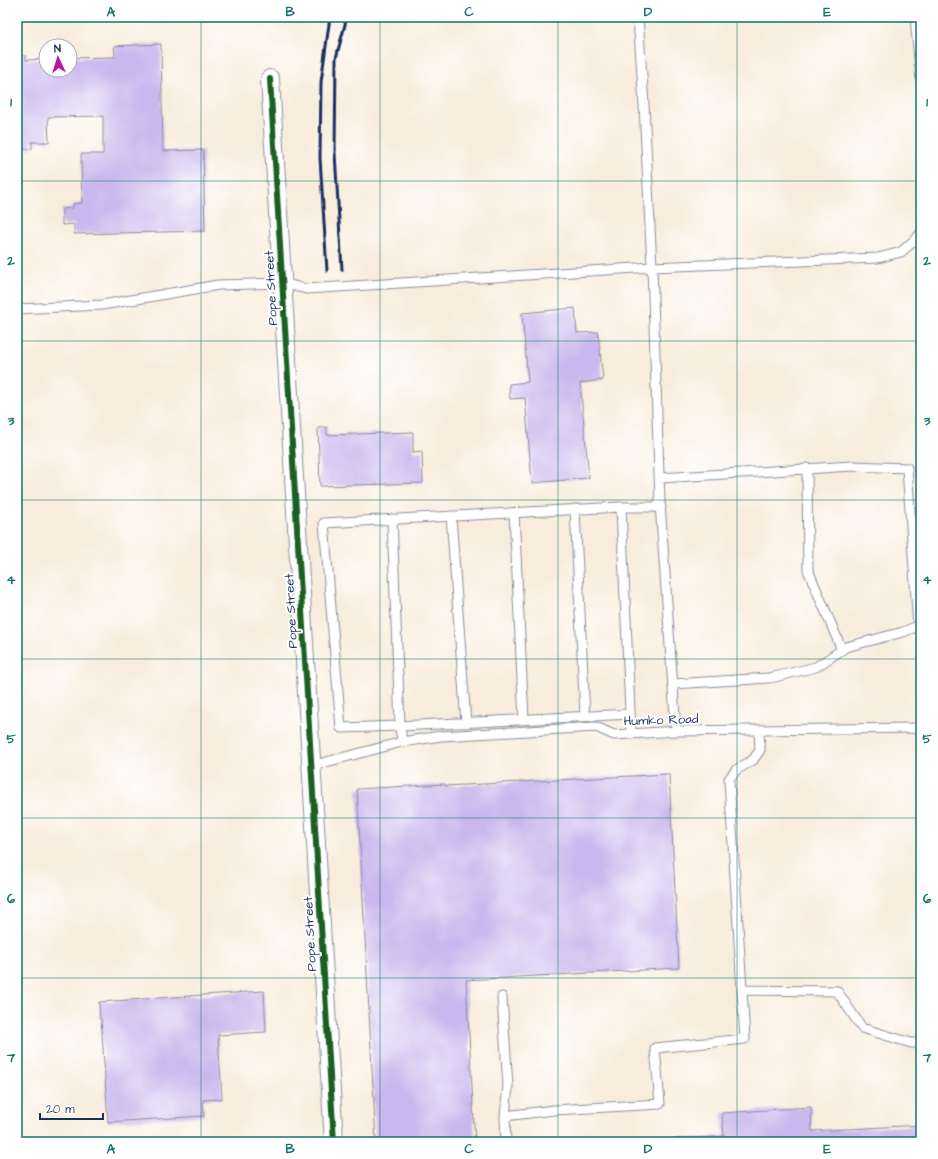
<svg xmlns="http://www.w3.org/2000/svg" width="938" height="1159" font-family="'Architects Daughter',sans-serif">
<rect width="100%" height="100%" fill="#fff"/>
<filter id="ink" filterUnits="userSpaceOnUse"><feTurbulence type="fractalNoise" baseFrequency=".025" numOctaves="2"/><feDisplacementMap in="SourceGraphic" scale="8" xChannelSelector="R" yChannelSelector="G"/><feConvolveMatrix kernelMatrix="1 2 1 2 8 2 1 2 1" color-interpolation-filters="sRGB"/></filter>
<filter id="wash" filterUnits="userSpaceOnUse"><feTurbulence type="fractalNoise" baseFrequency=".012" numOctaves="4" result="noise"/><feDisplacementMap in="SourceGraphic" scale="16" xChannelSelector="R" yChannelSelector="G"/><feGaussianBlur stdDeviation="0.9" result="paint"/><feColorMatrix in="noise" values="0 0 0 0 0 0 0 0 0 0 0 0 0 0 0 0 0 1.4 0 .05"/><feComposite in="paint" operator="in"/></filter>
<g filter="url(#wash)">
<rect width="100%" height="100%" fill="#f8eddc"/>
<g id="blocks">
<!-- building -->
<path fill="#c9b7ed" d="M161 44 163 151 203 150 205 231 74 234V224L62 225V209L73 208V204L82 203 81 154H103V116L48 117 49 142H32V149H17V56H26V60L46 59V70H70V58L115 57 114 46Z
M575 308 577 333 598 332 603 380 580 383 589 478 532 483 525 398 510 399 509 384 528 382 522 313Z
M327 427V435L413 432V452L422 451 423 483 320 486 318 428Z
M669 774 679 968 466 980 475 1142H376L357 789 445 784V786Z
M264 991 266 1032 218 1035 222 1099 203 1100 204 1116 108 1122 101 1019H100L99 1002Z
M811 1107 812 1131 921 1125V1142H642V1141L724 1136 722 1113Z"/>
</g>
</g>
<g filter="url(#ink)">
<use href="#blocks" fill-opacity="0" stroke="#8a8e9d" stroke-width="1"/>
<g fill="none" stroke-linecap="round" stroke-linejoin="round">
<!-- service casing -->
<g stroke="#8a8e9d" stroke-width="11">
<path id="service" d="M638 17 644 105 652 267 660 503 676 731
M915 17 921 80
M17 309 102 305 218 285 282 283 306 289 652 267 878 258 901 252 917 238 921 233
M807 468 808 570 842 650
M660 478 852 466 907 468 918 626 903 632 846 647 816 667 770 678 673 684
M575 509 585 717
M514 513 524 720
M451 516 466 723
M392 519 400 726 630 714
M631 734 621 507H661
M402 742 400 726 341 728 324 523 621 507
M311 766 402 742 441 736 596 727 614 735 676 731 916 728 921 729
M742 990 837 991 862 1028 911 1043H921
M502 997 508 1086 505 1116 506 1142
M505 1116 554 1110 660 1104 655 1048 745 1039 729 779 736 770 753 760 760 750 759 730"/>
</g>
<!-- minor casing -->
<g stroke="#8a8e9d" stroke-width="20">
<path id="minor" d="M270 79 334 1142"/>
</g>
<!-- service -->
<use href="#service" stroke="#fff" stroke-width="9"/>
<!-- minor -->
<use href="#minor" stroke="#fff" stroke-width="18"/>
<!-- rail -->
<path stroke="#1b2f5e" stroke-width="3" d="M342 270 335 153 336 58 347 17
M327 271 320 158 321 82 330 17"/>
<!-- cycleway casing -->
<g stroke="#fff" stroke-width="8">
<path id="cycleway" d="M270 79 334 1142"/>
</g>
<!-- cycleway -->
<use href="#cycleway" stroke="#1b5e20" stroke-width="6"/>
</g>
</g>
<!-- grid -->
<path fill="none" stroke="#0f766e" stroke-width="1" stroke-opacity="0.55" d="M201 17V1142M380 17V1142M558 17V1142M737 17V1142M17 181H921M17 341H921M17 500H921M17 659H921M17 818H921M17 978H921"/>
<g text-anchor="middle" dominant-baseline="central" stroke-width="4" stroke-linejoin="round" paint-order="stroke">
<!-- street labels -->
<g font-size="13" fill="#1b2f5e" stroke="#fff">
<text transform="translate(271 288) rotate(-93)">Pope Street</text>
<text transform="translate(291 611) rotate(-93)">Pope Street</text>
<text transform="translate(661 720) rotate(-2)">Humko Road</text>
<text transform="translate(310 934) rotate(-93)">Pope Street</text>
</g>
</g>
<!-- margin -->
<rect width="938" height="1159" fill="none" stroke="#fff" stroke-width="44"/>
<!-- north arrow -->
<g transform="translate(58 58) rotate(356)"><circle r="19" fill="#ffffff" stroke="#a4acbf"/>
<path d="M0-3L7 15L0 10L-7 15Z" fill="#b5179e"/>
<text y="-6" font-size="11" font-weight="bold" text-anchor="middle" fill="#1b2f5e">N</text>
</g>
<!-- scale -->
<path d="M40 1113v6h63v-6" fill="none" stroke="#1b2f5e" stroke-width="2"/>
<text x="46" y="1113" font-size="12" fill="#1b2f5e" stroke="#ffffff" stroke-width="3" paint-order="stroke">20 m</text>
<rect x="22" y="22" width="894" height="1115" fill="none" stroke="#0f766e" stroke-width="1.5"/>
<g font-size="13" text-anchor="middle" font-weight="bold" fill="#0f766e">
<text x="111" y="16">A</text>
<text x="290" y="16">B</text>
<text x="469" y="16">C</text>
<text x="648" y="16">D</text>
<text x="827" y="16">E</text>
<text x="11" y="106">1</text>
<text x="927" y="106">1</text>
<text x="11" y="265">2</text>
<text x="927" y="265">2</text>
<text x="11" y="425">3</text>
<text x="927" y="425">3</text>
<text x="11" y="584">4</text>
<text x="927" y="584">4</text>
<text x="11" y="743">5</text>
<text x="927" y="743">5</text>
<text x="11" y="903">6</text>
<text x="927" y="903">6</text>
<text x="11" y="1062">7</text>
<text x="927" y="1062">7</text>
<text x="111" y="1153">A</text>
<text x="290" y="1153">B</text>
<text x="469" y="1153">C</text>
<text x="648" y="1153">D</text>
<text x="827" y="1153">E</text>
</g>
</svg>
